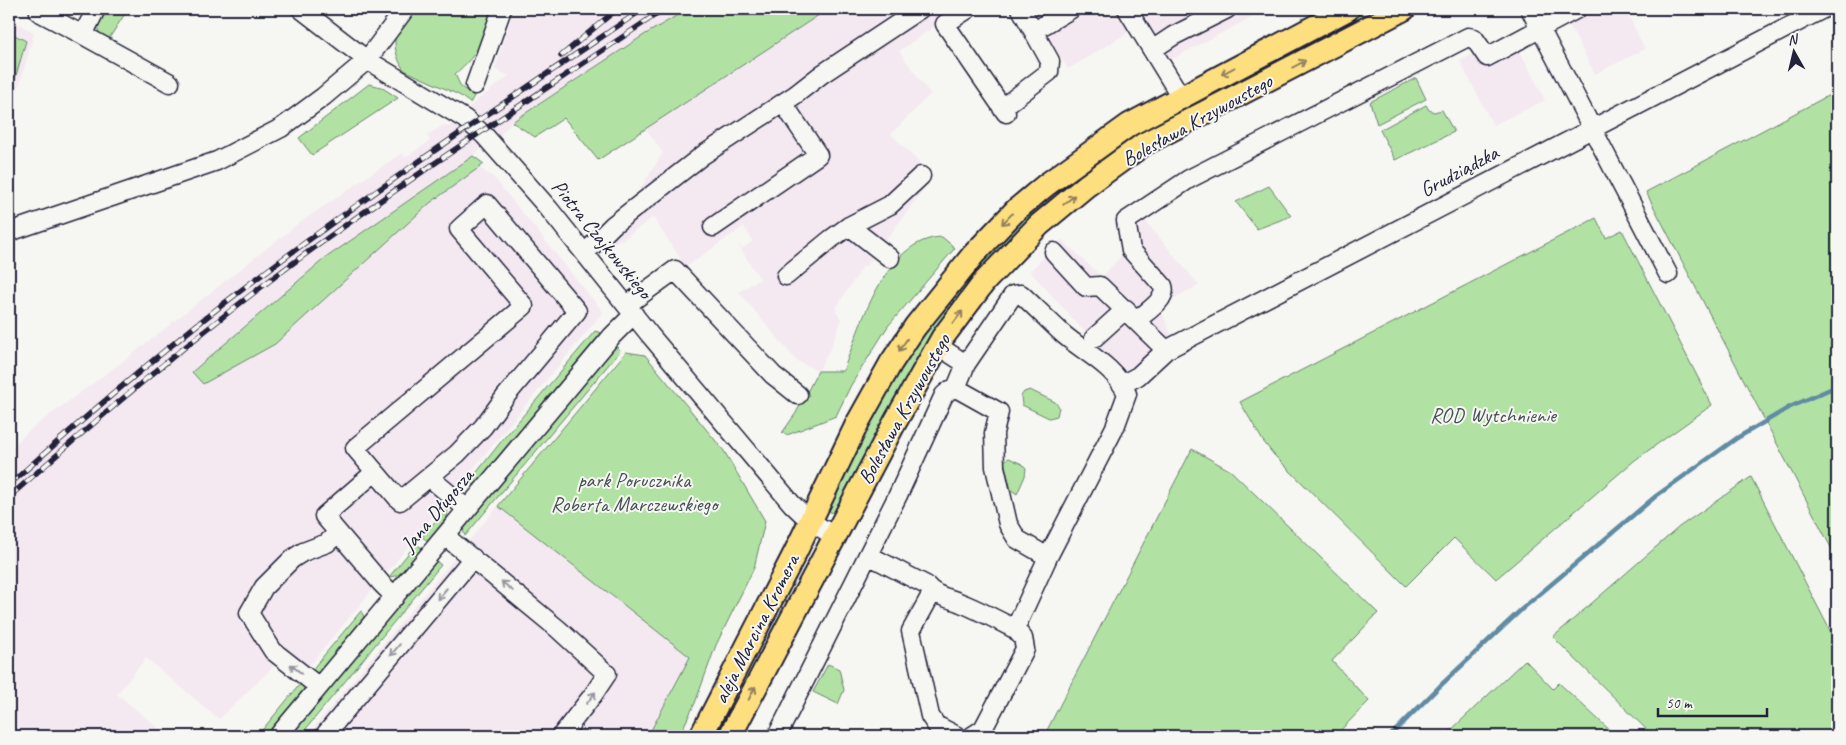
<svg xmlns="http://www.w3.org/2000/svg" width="1846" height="745" font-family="Caveat,sans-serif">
<rect width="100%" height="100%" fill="#f6f6f2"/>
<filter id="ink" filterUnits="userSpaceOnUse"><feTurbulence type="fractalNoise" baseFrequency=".02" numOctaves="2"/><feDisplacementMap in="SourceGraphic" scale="10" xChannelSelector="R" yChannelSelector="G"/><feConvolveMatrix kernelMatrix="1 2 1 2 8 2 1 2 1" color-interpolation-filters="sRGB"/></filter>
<g filter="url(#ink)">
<!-- built -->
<path fill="#f4e8f1" d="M514 9H688L644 35 512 121 502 133 466 161H470L494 178 603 312 298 679 278 662 219 719 146 658 117 694 168 736H9V450L31 429 125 360 298 224 402 153 405 158 430 141 427 135 444 125 449 127 471 105 509 76 495 69Z
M828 9H959L899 51 930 94 891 134 933 177 866 266 864 265 835 309 841 320 831 347 818 371 796 360 739 292 760 279 737 243 742 249 753 241 744 226 686 267 653 217 621 241 620 239 605 249 590 231 637 194 663 153 646 128Z
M1030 9H1134L1135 28 1068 69Z
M1140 9H1267L1170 60Z
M1571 9H1625L1645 49 1595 74 1563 13Z
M9 19 34 33 9 121Z
M1513 38 1545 100 1493 125 1460 61 1475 53Z
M1145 221 1199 285 1159 306 1174 342 1121 372 1030 271 1062 240 1102 277 1124 253 1121 248Z
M498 506 690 657 648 736H307Z"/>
<!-- green -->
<path fill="#b1e2a3" stroke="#6a826f" d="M103 9H128L108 40 101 37 97 27Z
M415 9H495C484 40 481 51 455 74L461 87 474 96 470 103 459 95 404 70C397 60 392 43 397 31 401 23 410 16 415 9Z
M688 9H828L598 160 564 118 535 137 512 122 644 35Z
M1369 9H1387L1039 215 836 513 830 512 828 507 887 392 932 318 1012 226 1073 173 1178 107Z
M9 32 26 41 9 100Z
M1416 78 1426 99 1377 124 1370 102Z
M369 84 381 87 398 98 312 155 299 138Z
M1837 91V559L1646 192Z
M1426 105 1429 110 1434 112 1442 110 1454 132 1395 160 1380 130Z
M473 156 484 164 430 203 275 344 203 384 192 372 324 259Z
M1269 186 1291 216 1257 229 1236 202Z
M1596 218 1606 238 1622 230 1712 405 1635 460 1496 579 1454 538 1406 586 1274 455 1263 441 1240 402Z
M942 237 955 248 888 326 851 385 836 416 787 435 782 433 796 413 818 371H843C860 328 884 239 942 237Z
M595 331 601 333 476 484 466 486 504 438Z
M616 345 620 351 465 536 463 530Z
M626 352 645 355 724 451 765 521 754 568 716 645 695 703 679 736H648L690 657 498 506Z
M1030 390 1055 402 1059 407 1057 416 1049 418 1022 405 1021 396 1024 392Z
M1192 449 1231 471 1378 613 1332 661 1369 701 1335 736H1044Z
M1009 458 1022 464 1026 468 1025 476 1017 494 1011 490 1004 461Z
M1751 477 1837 644V736H1653L1553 637 1679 527Z
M448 506 447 517 428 541 422 537Z
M416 544 422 548C413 559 404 577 389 577Z
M436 561 441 565 300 736H291Z
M361 611 364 617 319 673 310 672Z
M1525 660 1553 689 1559 683 1616 736H1453L1449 732Z
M828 664 839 669 844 690 838 704 813 692Z
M301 683 304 686V689L265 736 258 735Z"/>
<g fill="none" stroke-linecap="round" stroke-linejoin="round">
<!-- stream -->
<path stroke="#5f8ba3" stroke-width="4.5" d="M1390 736 1440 686 1522 609 1656 496 1737 438 1790 407 1837 386"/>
<!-- minor casing -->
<g stroke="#22223b" stroke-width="21">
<path id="minor" d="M301 9 367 60 465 119 484 135 549 209 650 335 792 504 810 521 834 536
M968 9 945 24 1006 113
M1127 9 1181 97
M1530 9 1668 274
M39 12 83 35 96 9
M1044 25 1071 9
M83 35 170 83
M1152 50 1173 36 1227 9
M475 85 502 9
M1002 108 1049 72 1050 61 1021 9
M487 204 577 311 505 397 483 427 457 454 400 501 355 448 524 306 459 229Z
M849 226 890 258
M713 227 818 155 783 103
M9 232 217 161 281 128 323 97 367 60 405 9
M1054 252 1086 287 1100 286 1166 350
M585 253 613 225 703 155 795 95 822 74 920 9
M786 276 831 239 849 226 890 205 921 176
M627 305 675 270 773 375 798 395
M1137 320C1146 312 1168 299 1163 286L1131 250 1126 221 1189 179 1468 37 1474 38 1487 57 1577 9
M1094 338 1126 309
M938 346 966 364
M1123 384 1138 376 1166 350 1823 9
M956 388 966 364 1013 295 1021 294C1035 307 1049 321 1063 334 1085 353 1115 366 1127 394L1115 427 1048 557
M375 472 324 516 381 583 395 597
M429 477 467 509
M445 536 558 629 607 674 593 695 561 736
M932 593 911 631 930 716 936 725 957 736
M319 687 273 651 249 613 264 587 292 559 303 552 327 543 338 533
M278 736 494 477 612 336 634 314
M324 736 473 558
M777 736 898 495 944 395 950 390 956 388 999 412 994 433 995 467 1008 524 1017 539 1048 557 1015 629C997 620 979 610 961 603 947 597 936 597 926 585L868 555
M972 736 983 729 1025 649 1023 638 1015 629"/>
</g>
<!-- major casing -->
<g stroke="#22223b" stroke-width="26">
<path id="major" d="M701 736 795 553 858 422 891 363 915 327 973 255 1016 210 1046 185 1129 125 1348 9
M730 736 894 424 943 337 985 281 1039 225 1086 186 1144 144 1404 9"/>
</g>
<!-- minor -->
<use href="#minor" stroke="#f6f6f2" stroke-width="18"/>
<!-- major -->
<use href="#major" stroke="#fedf80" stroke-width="22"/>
<!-- rail casing -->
<g stroke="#22223b" stroke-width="5.5">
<path id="rail" d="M561 56 617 9
M9 485C78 423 149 362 222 305 358 200 501 105 643 9
M9 497C97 419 186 343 281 272 405 180 536 96 664 9"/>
</g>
<!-- rail -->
<use href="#rail" stroke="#f6f6f2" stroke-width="4" stroke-dasharray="11" stroke-linecap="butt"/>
</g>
<!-- one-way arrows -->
<defs><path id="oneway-shaft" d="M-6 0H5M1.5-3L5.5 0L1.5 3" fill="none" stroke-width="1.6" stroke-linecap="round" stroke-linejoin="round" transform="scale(1.25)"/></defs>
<g stroke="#90805e">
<use href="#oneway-shaft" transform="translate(1299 64) rotate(-28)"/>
<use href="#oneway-shaft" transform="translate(1228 71) rotate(152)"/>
<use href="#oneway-shaft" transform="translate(1069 200) rotate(-40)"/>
<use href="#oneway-shaft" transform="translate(1007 219) rotate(134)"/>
<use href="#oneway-shaft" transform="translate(958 317) rotate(-53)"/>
<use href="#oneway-shaft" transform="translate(903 345) rotate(124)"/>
<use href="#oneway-shaft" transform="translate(752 693) rotate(-63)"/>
</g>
<g stroke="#9797a0">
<use href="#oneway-shaft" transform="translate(507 586) rotate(-140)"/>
<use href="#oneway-shaft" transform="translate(442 594) rotate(130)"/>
<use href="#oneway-shaft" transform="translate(395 650) rotate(130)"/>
<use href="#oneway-shaft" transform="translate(296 669) rotate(-142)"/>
<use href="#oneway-shaft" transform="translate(591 698) rotate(-53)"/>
</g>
</g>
<g text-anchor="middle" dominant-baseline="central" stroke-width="4" stroke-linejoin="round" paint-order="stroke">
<!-- street labels -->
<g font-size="21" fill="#22223b" stroke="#f6f6f2">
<text transform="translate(1197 120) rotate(-29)">Bolesława Krzywoustego</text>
<text transform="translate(1459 171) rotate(-28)">Grudziądzka</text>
<text transform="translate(602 239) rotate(51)">Piotra Czajkowskiego</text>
<text transform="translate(904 409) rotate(-61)">Bolesława Krzywoustego</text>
<text transform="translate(437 510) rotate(-50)">Jana Długosza</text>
<text transform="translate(756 629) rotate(-63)">aleja Marcina Kromera</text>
</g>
<!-- park labels -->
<g font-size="21" fill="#465255" stroke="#f6f6f2">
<text x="1493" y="415">ROD Wytchnienie</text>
<text x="634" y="480">park Porucznika<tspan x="634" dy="24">Roberta Marczewskiego</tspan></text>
</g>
</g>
<!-- margin -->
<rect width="1846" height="745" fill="none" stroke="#f6f6f2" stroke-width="30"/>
<rect x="15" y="15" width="1816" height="715" fill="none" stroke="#22223b" stroke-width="2" filter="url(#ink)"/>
<!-- north arrow -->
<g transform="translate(1794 52) rotate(352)" stroke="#f6f6f2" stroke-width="4" paint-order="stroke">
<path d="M0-4L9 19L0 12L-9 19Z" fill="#22223b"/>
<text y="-8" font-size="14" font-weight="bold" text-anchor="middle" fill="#22223b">N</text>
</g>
<!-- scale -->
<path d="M1658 708v8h109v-8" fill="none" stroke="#22223b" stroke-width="2.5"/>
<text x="1666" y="708" font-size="15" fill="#22223b" stroke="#f6f6f2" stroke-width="4" paint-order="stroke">50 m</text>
</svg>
